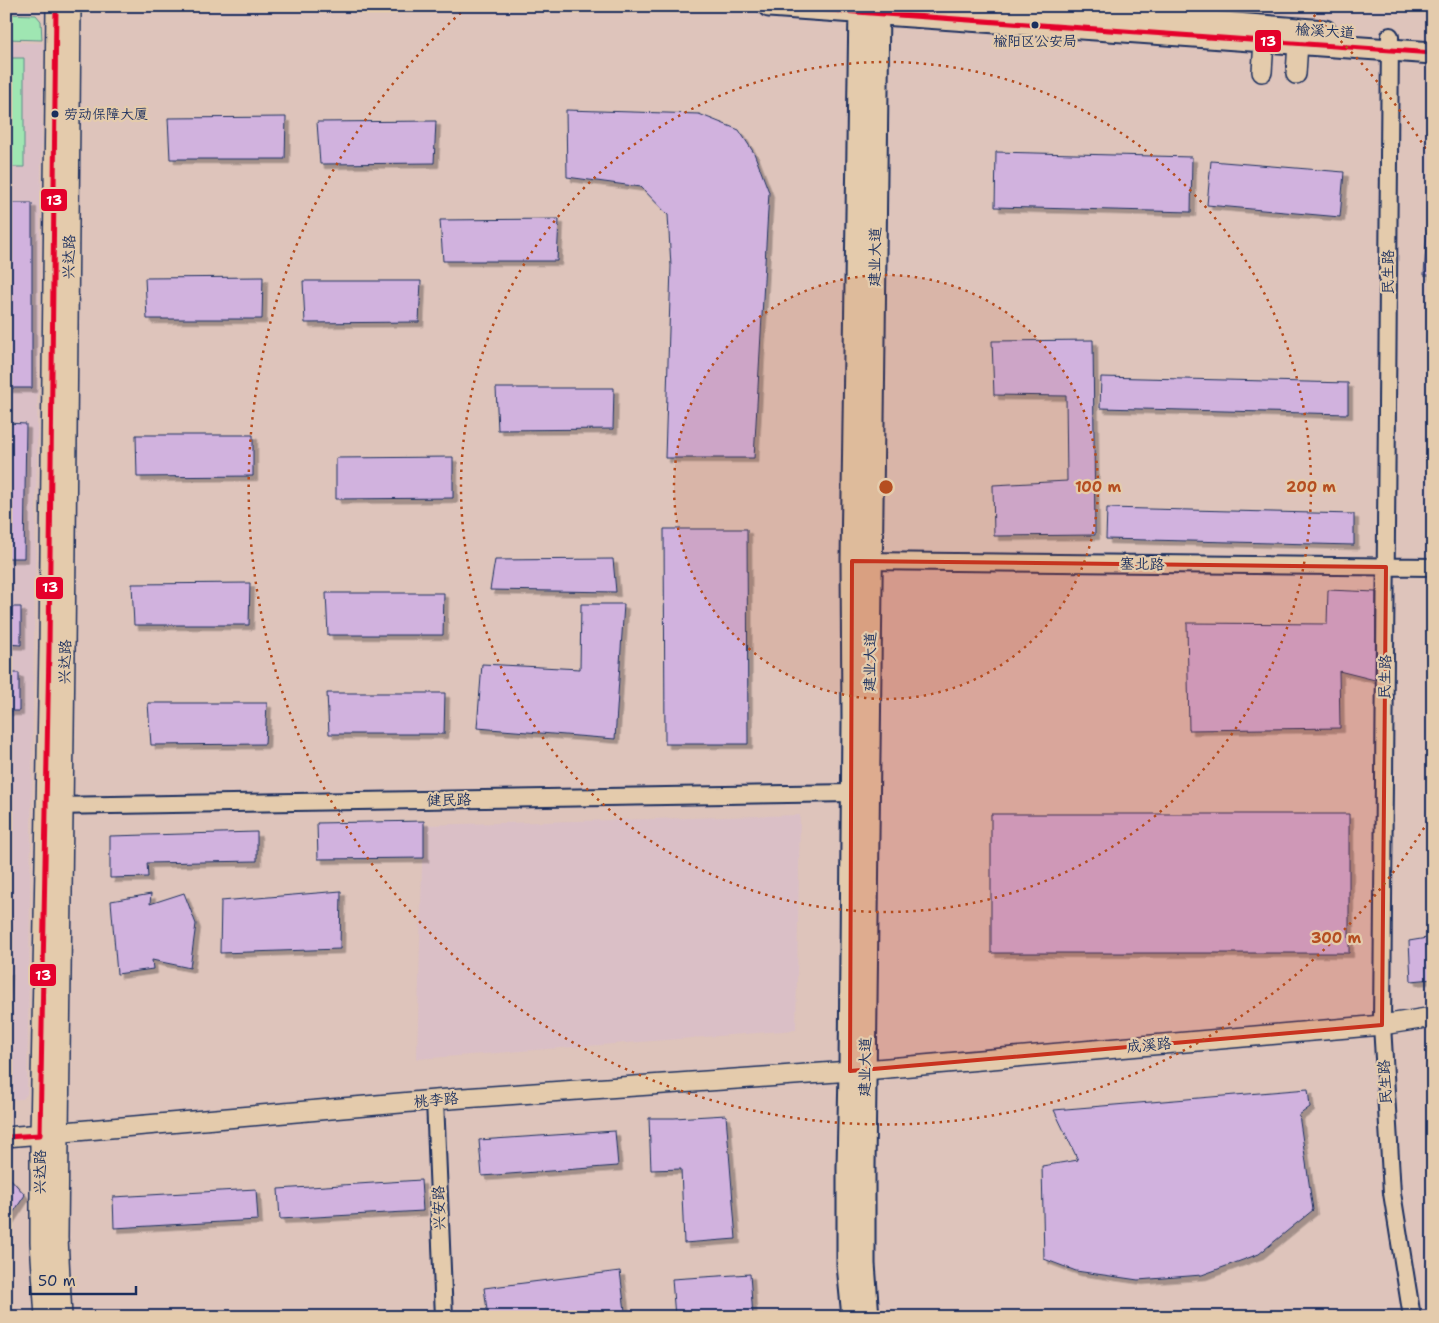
<svg xmlns="http://www.w3.org/2000/svg" width="1439" height="1323" font-family="'Shantell Sans','LXGW WenKai TC',sans-serif">
<defs>
<filter id="shadow"><feDropShadow dx="4.5" dy="4.5" stdDeviation="0" flood-color="#0004"/></filter>
</defs>
<rect width="100%" height="100%" fill="#dec4bb"/>
<filter id="ink" filterUnits="userSpaceOnUse"><feTurbulence type="fractalNoise" baseFrequency=".02" numOctaves="2"/><feDisplacementMap in="SourceGraphic" scale="10" xChannelSelector="R" yChannelSelector="G"/><feConvolveMatrix kernelMatrix="1 2 1 2 8 2 1 2 1" color-interpolation-filters="sRGB"/></filter>
<g filter="url(#ink)">
<!-- built -->
<path fill="#dabfc6" d="M6 42 43 43 27 1094 23 1099 6 1100Z
M800 815 796 1030 417 1059 423 825Z"/>
<!-- green -->
<path fill="#9fe6b2" stroke="#5d8a88" d="M6 14 36 15 41 21 42 40 6 39Z
M6 58H24V167H6Z"/>
<!-- building -->
<path fill="#d1b2de" stroke="#1b2f5e" filter="url(#shadow)" d="M566 110 699 114 739 130 754 153 769 192 754 458H665L671 266 668 215 641 187 567 177Z
M286 117 285 159H170L168 118Z
M436 121 434 163 320 164 317 122Z
M996 152 1192 157 1191 212 995 207Z
M1211 161 1344 172 1340 217 1207 205Z
M1431 175H1433V275H1424Z
M6 203H32V388H6V329L8 317Z
M559 219 557 261H443L440 220Z
M263 277 262 319H147L145 278Z
M6 278H8V317H6Z
M303 281H421L419 322 305 323Z
M1093 340 1095 535 994 536 993 485 1067 481 1066 396 994 395 992 341Z
M1101 377 1348 383V414L1100 408Z
M496 388H614L613 429 498 430Z
M6 423 26 424 24 558H6Z
M136 435H253V476L137 477Z
M453 457V498L336 499V458Z
M1107 508 1354 514V545L1106 539Z
M664 529H747L748 744H665Z
M613 559 616 592 490 590 495 560Z
M250 583 249 625H134L132 584Z
M1328 590 1376 592 1375 680 1339 671 1340 728 1189 730 1187 623 1327 624Z
M326 593H444L443 635H328Z
M581 604H624L615 739 477 728 482 664 580 669Z
M6 607H21V645L6 644Z
M6 673H19V711H6Z
M327 693H445L444 734H329Z
M148 703H267L265 744 151 745Z
M991 814H1349V953H991Z
M424 821V858L318 859 317 823Z
M257 832V861L147 863 148 877 110 878V836Z
M341 891 340 949 220 953 221 901Z
M184 893 196 924 190 968 152 960 153 969 117 974 111 901 151 894 150 904Z
M1433 937V979L1411 981 1409 941Z
M6 970H8L6 1004Z
M1308 1089 1310 1107 1299 1115 1313 1210 1259 1254 1202 1275 1138 1280 1076 1271 1044 1259 1042 1166 1078 1160 1054 1110Z
M726 1115 736 1239 684 1243 681 1169 651 1170 649 1118H674Z
M615 1131 618 1166 482 1176 479 1140Z
M6 1177H9L25 1195 7 1222Z
M421 1180 423 1211 280 1219 278 1189Z
M256 1189 258 1220 114 1228 113 1197Z
M620 1271 625 1311 580 1317H488L484 1288Z
M750 1274 753 1317H675L672 1279Z"/>
<g fill="none" stroke-linecap="round" stroke-linejoin="round">
<!-- tertiary casing -->
<g stroke="#1b2f5e" stroke-width="20">
<path id="tertiary" d="M1390 36 1382 1025 1392 1193 1412 1317
M862 561 1433 567
M52 806 852 793
M435 1100 444 1317"/>
</g>
<!-- secondary casing -->
<g stroke="#1b2f5e" stroke-width="22">
<path id="secondary" d="M1262 72 1264 41
M1296 74 1298 43
M6 1137 435 1100 865 1070 1382 1025 1433 1017
M45 1317 40 1242V1135L49 648 56 6
M62 1317 58 1238 59 1134 65 650 71 6"/>
</g>
<!-- primary casing -->
<g stroke="#1b2f5e" stroke-width="25">
<path id="primary" d="M769 6 1433 53
M1007 6 1325 31
M853 1317 848 1265V1167L850 1071 853 720 852 561 860 6
M868 1317 864 1264V1167L878 6"/>
</g>
<!-- tertiary -->
<use href="#tertiary" stroke="#e4cbac" stroke-width="16"/>
<!-- secondary -->
<use href="#secondary" stroke="#e4cbac" stroke-width="19"/>
<!-- primary -->
<use href="#primary" stroke="#e4cbac" stroke-width="21"/>
<!-- bus-1 casing -->
<g stroke="#e4cbac" stroke-width="9">
<path id="bus-1" d="M773 6 1433 53
M6 1137 40 1135 49 648 56 6"/>
</g>
<!-- bus-1 -->
<use href="#bus-1" stroke="#e4002b" stroke-width="5"/>
</g>
</g>
<!-- marked area -->
<path fill="#c8321e" fill-opacity="0.2" stroke="#c8321e" stroke-width="4" stroke-linejoin="round" d="M852 561 1386 567 1382 1025 850 1071Z"/>
<!-- distance rings -->
<circle cx="886" cy="487" r="212" fill="#b54e20" fill-opacity=".12"/>
<g fill="none" stroke="#b54e20" stroke-width="2.5" stroke-dasharray="2.5 5">
<circle cx="886" cy="487" r="212"/>
<circle cx="886" cy="487" r="425"/>
<path d="M1432 815A637 637 0 1 1 464 10M1308 10A637 637 0 0 1 1432 159"/>
</g>
<!-- markers -->
<g fill="#1b2f5e" stroke="#e4cbac" stroke-width="2">
<circle cx="1035" cy="25" r="4.5"/>
<circle cx="55" cy="114" r="4.5"/>
</g>
<g text-anchor="middle" dominant-baseline="central" stroke-width="4.5" stroke-linejoin="round" paint-order="stroke">
<!-- bus labels -->
<g font-size="14" fill="#1b2f5e" stroke="#e4cbac">
<text x="1035" y="41">榆阳区公安局</text>
<text x="64" y="114" text-anchor="start">劳动保障大厦</text>
</g>
<!-- street labels -->
<g font-size="15" fill="#1b2f5e" stroke="#e4cbac">
<text transform="translate(1325 31) rotate(4)">榆溪大道</text>
<text transform="translate(69 257) rotate(-89)">兴达路</text>
<text transform="translate(875 257) rotate(-89)">建业大道</text>
<text transform="translate(1388 272) rotate(-90)">民生路</text>
<text transform="translate(1142 564) rotate(1)">塞北路</text>
<text transform="translate(65 662) rotate(-89)">兴达路</text>
<text transform="translate(870 662) rotate(-89)">建业大道</text>
<text transform="translate(1385 677) rotate(-89)">民生路</text>
<text transform="translate(449 800) rotate(-1)">健民路</text>
<text transform="translate(1149 1045) rotate(-5)">成溪路</text>
<text transform="translate(865 1067) rotate(-89)">建业大道</text>
<text transform="translate(1385 1082) rotate(-93)">民生路</text>
<text transform="translate(436 1100) rotate(-5)">桃李路</text>
<text transform="translate(40 1172) rotate(-90)">兴达路</text>
<text transform="translate(439 1208) rotate(-92)">兴安路</text>
</g>
</g>
<circle cx="886" cy="487" r="8" fill="#b54e20" stroke="#e4cbac" stroke-width="2.5"/>
<g font-size="15" text-anchor="middle" font-weight="bold" fill="#b54e20" stroke="#e4cbac" stroke-width="4.5" stroke-linejoin="round" paint-order="stroke">
<text x="1098" y="492">100 m</text>
<text x="1311" y="492">200 m</text>
<text x="1336" y="943">300 m</text>
</g>
<g stroke="#e4cbac" stroke-width="2">
<rect x="1254" y="29" width="28" height="24" rx="5" fill="#e4002b"/>
<rect x="40" y="188" width="28" height="24" rx="5" fill="#e4002b"/>
<rect x="35" y="576" width="29" height="24" rx="5" fill="#e4002b"/>
<rect x="29" y="963" width="28" height="24" rx="5" fill="#e4002b"/>
</g>
<g font-size="14" text-anchor="middle" font-weight="bold" fill="#fff">
<text x="1268" y="46">13</text>
<text x="54" y="205">13</text>
<text x="50" y="592">13</text>
<text x="43" y="980">13</text>
</g>
<!-- margin -->
<rect width="1439" height="1323" fill="none" stroke="#e4cbac" stroke-width="25"/>
<rect x="12" y="12" width="1414" height="1298" fill="none" stroke="#1b2f5e" stroke-width="2" filter="url(#ink)"/>
<!-- scale -->
<path d="M30 1286v8h106v-8" fill="none" stroke="#1b2f5e" stroke-width="2.5"/>
<text x="38" y="1286" font-size="15" fill="#1b2f5e" stroke="#e4cbac" stroke-width="4" paint-order="stroke">50 m</text>
</svg>
